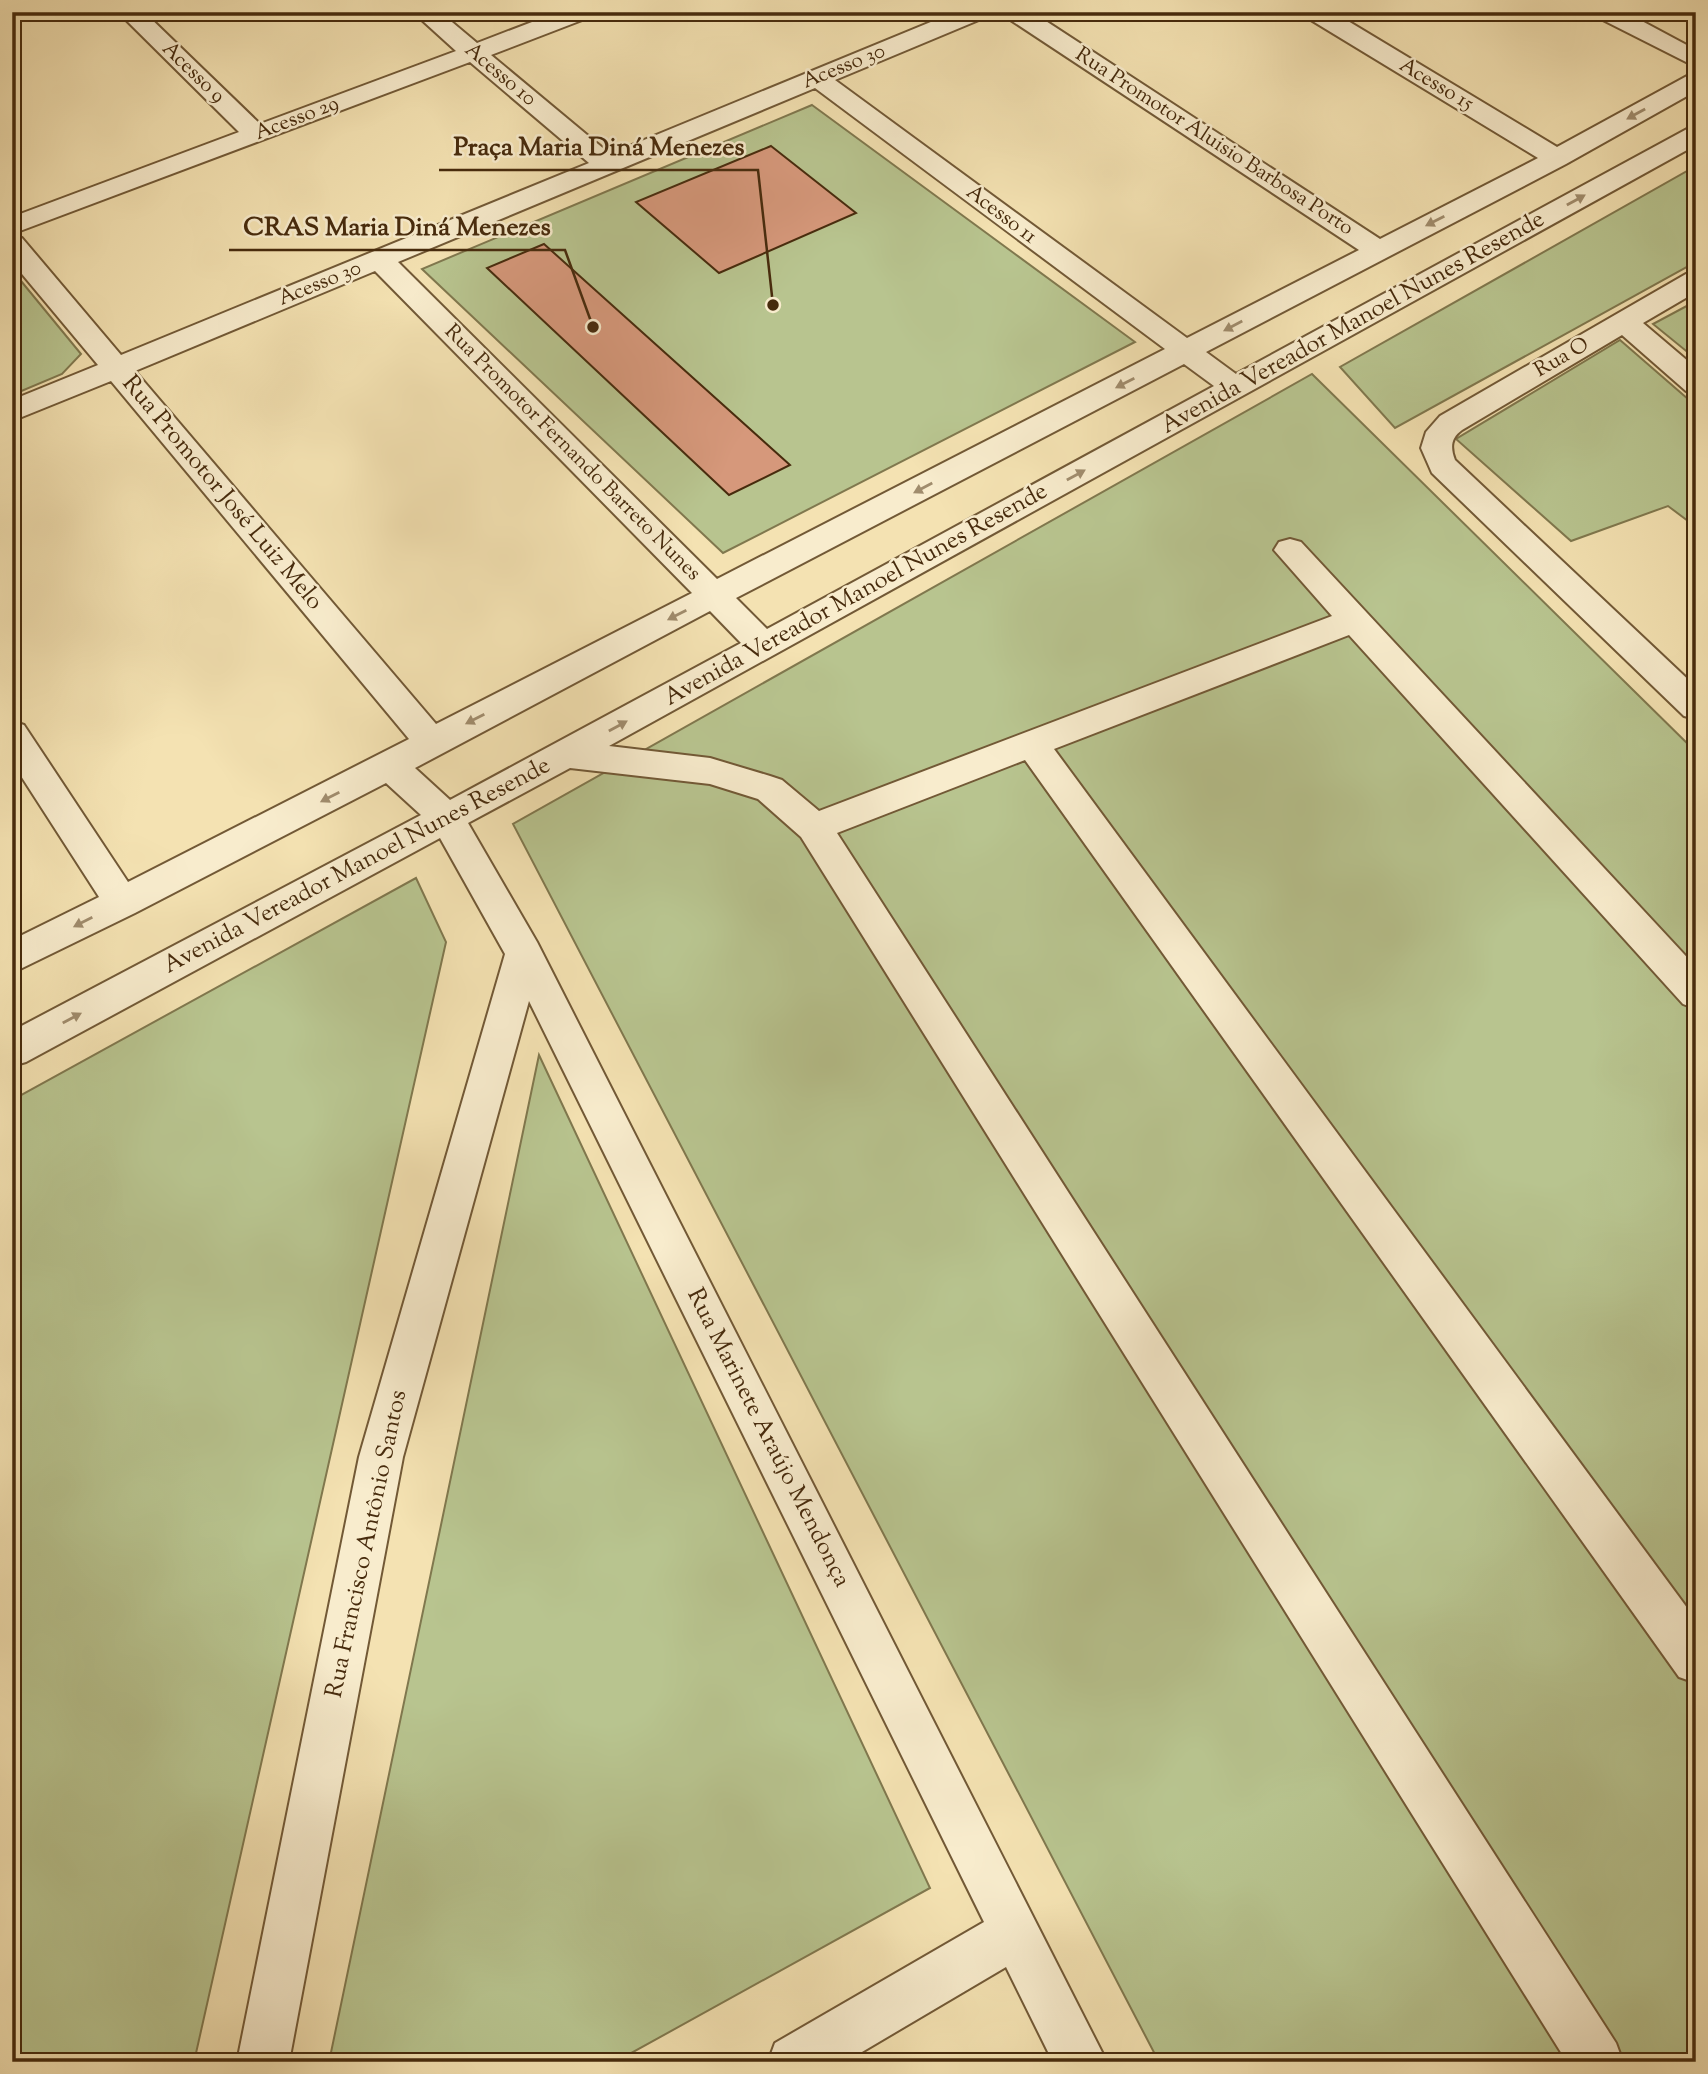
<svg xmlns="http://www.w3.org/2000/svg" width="1708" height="2074" font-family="'Sorts Mill Goudy',serif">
<rect width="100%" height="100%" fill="#f4e2b2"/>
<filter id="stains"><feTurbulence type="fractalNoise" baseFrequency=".00286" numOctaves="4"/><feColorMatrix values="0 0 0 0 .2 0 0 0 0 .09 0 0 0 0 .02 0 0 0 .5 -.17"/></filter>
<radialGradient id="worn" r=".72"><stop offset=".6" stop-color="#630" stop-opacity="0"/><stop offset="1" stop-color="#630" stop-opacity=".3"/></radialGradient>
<!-- green -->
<path fill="#b8c48f" stroke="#80784e" stroke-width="2" d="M812 105 1135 342 723 553 422 269Z
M1696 166V262L1395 428 1340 367Z
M12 270 81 354 62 374 12 395Z
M1696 301V359L1653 324Z
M1620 340 1696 406V527L1668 506 1571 541 1456 439Z
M1312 374 1696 752V2062H1159L513 824Z
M416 878 446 942 194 2062H12V1100Z
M539 1055 930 1888 615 2062H329Z"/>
<!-- building -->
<path fill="#d6987b" stroke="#472b0d" stroke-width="2" d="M771 146 856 213 719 273 636 202Z
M544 244 790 465 729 495 487 268Z"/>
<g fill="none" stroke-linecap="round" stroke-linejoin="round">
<!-- minor casing -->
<g stroke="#725936" stroke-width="4">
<path id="minor" d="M118 12H144L260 124 456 51 413 12H440L477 43 558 12H593L590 17 491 55 610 154 955 12H989L986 17 835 80 1187 338 1359 250 1006 17 1003 12H1032L1380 239 1538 158 1306 17 1303 12H1333L1557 147 1687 76 1696 74V91L1566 164 1206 352 1236 374 1687 129 1696 126V145L609 746 710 758 770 776 782 780 819 811 1332 616 1274 550 1279 542 1290 539 1301 542 1696 967V1009L1683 1004 1349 635 1054 749 1696 1620V1683L1679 1677 1025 760 837 833 1616 2043 1623 2062H1567L801 837 758 799 710 784 570 768 468 823 537 942 1107 2062H1053L1006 1967 845 2062H768L775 2043 984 1922 529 1001 403 1457 289 2062H237L359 1457 505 954 440 838 26 1062 12 1066V1031L421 815 386 783 135 913 12 973V940L99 897 12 762V721L24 725 128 882 409 739 111 381 12 421V400L98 365 12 262V236L22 238 121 355 589 163 470 62 12 234V217L239 132ZM815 88 1165 349 717 579 398 262ZM375 271 692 593 436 724 135 371ZM1184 364 1214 386 767 629 736 598ZM710 611 741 643 450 800 415 768Z
M1594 12H1625L1696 50V67L1597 17Z
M1696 272V292L1643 323 1696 368V393L1686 391 1622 335 1462 430C1451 438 1450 447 1455 460L1696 687V719L1684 716 1432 473 1421 448 1426 432 1440 416 1686 274Z"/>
</g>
<!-- minor -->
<use href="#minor" fill="#f8eccd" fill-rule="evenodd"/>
</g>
<!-- one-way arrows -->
<defs><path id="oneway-solid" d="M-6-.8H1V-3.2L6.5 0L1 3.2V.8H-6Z" transform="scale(1.75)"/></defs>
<g fill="#a08c6d">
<use href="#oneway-solid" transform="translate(1636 114) rotate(151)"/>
<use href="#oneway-solid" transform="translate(1576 200) rotate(-29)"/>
<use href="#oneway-solid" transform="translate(1435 221) rotate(153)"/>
<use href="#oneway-solid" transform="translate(1233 326) rotate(152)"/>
<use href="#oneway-solid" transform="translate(1125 383) rotate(153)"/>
<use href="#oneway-solid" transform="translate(1076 475) rotate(-29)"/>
<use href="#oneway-solid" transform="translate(923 488) rotate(152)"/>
<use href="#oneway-solid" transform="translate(677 615) rotate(153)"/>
<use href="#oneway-solid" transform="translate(475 719) rotate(153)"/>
<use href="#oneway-solid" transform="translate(618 726) rotate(-29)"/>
<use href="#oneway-solid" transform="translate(330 797) rotate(153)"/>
<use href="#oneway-solid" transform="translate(83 922) rotate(153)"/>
<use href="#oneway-solid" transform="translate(72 1018) rotate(-28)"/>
</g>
<g text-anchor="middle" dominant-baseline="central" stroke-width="5" stroke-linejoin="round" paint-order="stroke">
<!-- far-street labels -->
<g font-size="21" fill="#472b0d" stroke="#f8eccd">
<text transform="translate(844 67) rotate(-22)">Acesso 30</text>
<text transform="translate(193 73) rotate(44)">Acesso 9</text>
<text transform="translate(500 75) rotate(40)">Acesso 10</text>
<text transform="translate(1436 85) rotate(31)">Acesso 15</text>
<text transform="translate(297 119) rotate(-21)">Acesso 29</text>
<text transform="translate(1214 142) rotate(33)">Rua Promotor Aluisio Barbosa Porto</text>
<text transform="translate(1001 215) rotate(37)">Acesso 11</text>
<text transform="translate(320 284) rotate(-22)">Acesso 30</text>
<text transform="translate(1562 358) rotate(-30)">Rua O</text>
<text transform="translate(572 453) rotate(45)">Rua Promotor Fernando Barreto Nunes</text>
</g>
<!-- street labels -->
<g font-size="24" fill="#472b0d" stroke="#f8eccd">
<text transform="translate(1353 323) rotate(-29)">Avenida Vereador Manoel Nunes Resende</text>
<text transform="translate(222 493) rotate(50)">Rua Promotor José Luiz Melo</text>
<text transform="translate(856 595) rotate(-29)">Avenida Vereador Manoel Nunes Resende</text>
<text transform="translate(357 866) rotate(-28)">Avenida Vereador Manoel Nunes Resende</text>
<text transform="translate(768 1438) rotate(63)">Rua Marinete Araújo Mendonça</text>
<text transform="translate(367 1544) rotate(-78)">Rua Francisco Antônio Santos</text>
</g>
</g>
<!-- callouts -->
<path fill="none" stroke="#472b0d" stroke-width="2.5" d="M773 305L758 170H439M593 327L565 250H229"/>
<g fill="#472b0d" stroke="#f8eccd" stroke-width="2.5">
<circle cx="773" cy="305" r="7"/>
<circle cx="593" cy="327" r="7"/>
</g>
<g font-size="26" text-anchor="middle" font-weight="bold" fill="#472b0d" stroke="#f8eccd" stroke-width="5" stroke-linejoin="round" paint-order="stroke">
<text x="599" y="155">Praça Maria Diná Menezes</text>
<text x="397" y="235">CRAS Maria Diná Menezes</text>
</g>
<!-- margin -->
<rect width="1708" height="2074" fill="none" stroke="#f4e2b2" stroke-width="42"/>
<rect x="14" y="14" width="1680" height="2046" fill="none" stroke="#472b0d" stroke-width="3.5"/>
<rect x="21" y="21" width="1666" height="2032" fill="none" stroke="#472b0d" stroke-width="2"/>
<rect width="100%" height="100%" filter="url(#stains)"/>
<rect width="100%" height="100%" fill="url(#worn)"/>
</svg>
